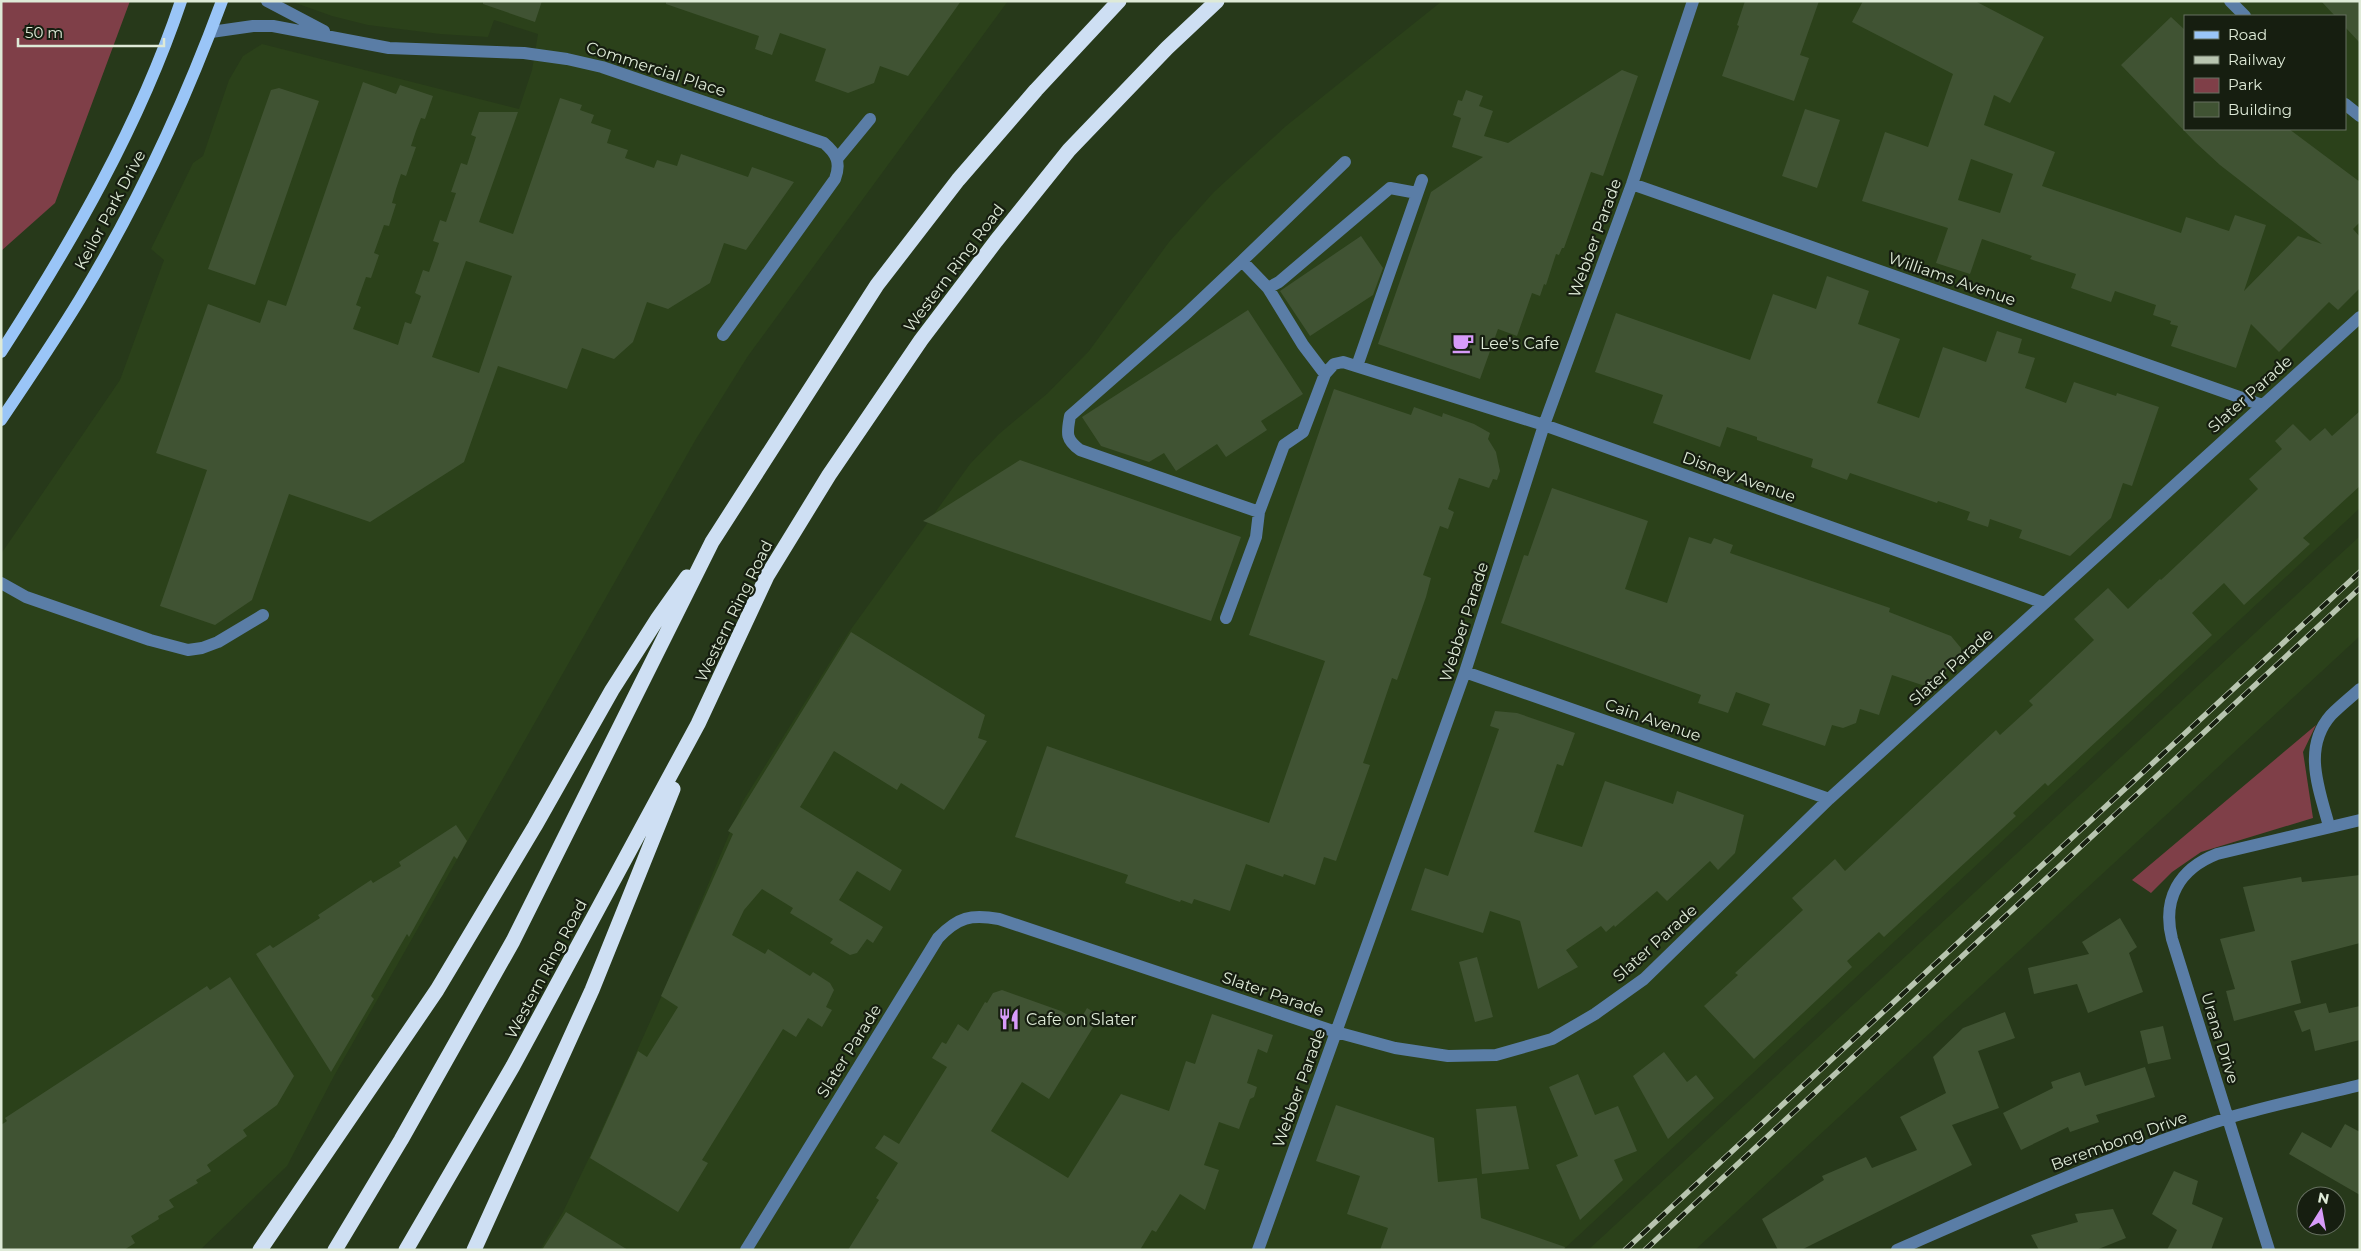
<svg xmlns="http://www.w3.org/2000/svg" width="2361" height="1251" font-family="Montserrat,sans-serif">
<rect width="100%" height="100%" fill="#27391a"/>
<!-- built -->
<path fill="#2b411a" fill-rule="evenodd" d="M290 1H1008L748 356 696 439 334 1076 287 1166 200 1250H1V554L120 380 164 260 151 249 193 163 203 156 229 80 243 56 262 44 519 109 532 70 538 34 494 20 488 37 440 34 368 25 332 16Z
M1442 1H2360V508L1563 1250H540L563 1212 589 1158 662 995 743 801 849 632 970 464 999 434 1048 393 1089 351 1169 242 1214 192 1286 126ZM2185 16H2345V129H2185Z
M2360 536V636L1695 1250H1588Z"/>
<!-- green -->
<path fill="#7f3f48" d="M1 1H130L55 203 1 251Z
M2316 725 2303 752 2313 818 2201 852 2172 872 2151 893 2132 880Z"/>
<!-- building -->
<path fill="#405333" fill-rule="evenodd" d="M483 1H542L535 22 483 4Z
M666 1H961L908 76 880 66 874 83 848 93 815 81 826 49 780 33 772 55 755 49 759 36 666 4Z
M1745 1H1819L1800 55 1809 58 1794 101 1722 76 1739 26 1737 25Z
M1863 1H1975L2044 37 2010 103 1994 95 1984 125 2055 152 2042 186 2181 233 2186 217 2229 231 2235 215 2266 225 2244 291 2298 236 2322 244 2220 165 2195 142 2121 65 2171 17 2185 30V129H2289L2360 182V222L2353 229 2360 237V288L2338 310 2329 302 2279 352 2251 324 2236 368 2171 346 2178 326 2170 324 2171 321 2153 315 2156 305 2115 291 2111 302 2071 288 2076 274 2030 259 2032 256 1982 239 1970 274 1936 263 1948 228 1862 201 1885 132 1928 147 1953 74 1852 22ZM1971 159 2013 174 2000 213 1958 200Z
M2321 1H2360V43L2345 27V16H2335Z
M1622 70 1638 76 1603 176 1591 172 1564 248H1562L1559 255 1556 254 1546 285 1544 284 1540 296 1532 293 1517 336 1498 329 1480 379 1378 344 1431 192 1483 157 1452 147 1461 118 1453 115 1458 100 1462 101 1466 90 1483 96 1479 106 1493 111 1484 136 1508 143Z
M363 82 396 94 400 85 433 96 425 119 421 118 416 131 411 146 416 147 406 176 401 174 396 189 392 203 396 204 389 226 384 225 374 253 379 255 371 278 366 277 356 305 361 307 353 329 398 345 405 322 411 324 421 296 415 293 423 270 429 272 434 258 439 243 433 241 440 220 446 222 456 193 451 192 461 163 467 165 476 137 471 135 479 112H518L479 222 513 234 560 98 582 105 580 110 594 115 591 123 611 130 607 143 628 150 625 158 654 168 657 160 677 166 681 154 748 177 752 167 794 182 746 250 724 243 710 283 668 309 647 302 633 342 614 359 582 348 567 389 498 366 464 462 370 522 289 494 252 600 215 625 160 606 207 470 156 453 208 304 260 323 268 300 286 306ZM466 261 512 276 479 373 432 357Z
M279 88 319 101 255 285 208 269 271 90Z
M1805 109 1840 120 1817 188 1782 176Z
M1361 236 1383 268 1373 295 1310 336 1280 291Z
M1827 276 1869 291 1858 324 1900 339 1877 403 1919 418 1943 347 1986 362 1997 331 2022 339 2018 353 2035 358 2025 388 2066 403 2074 382 2116 396 2117 393 2159 407 2132 486 2123 483 2111 518 2070 556 2019 538 2022 530 1990 519 1988 527 1967 520 1970 512 1938 501 1937 503 1850 473 1847 480 1811 467 1813 459 1757 440V437L1727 427 1720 447 1653 423 1663 395 1595 372 1616 313 1750 360 1773 294 1816 309Z
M1248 310 1303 394 1261 421 1267 430 1226 457 1217 444 1176 471 1164 453 1149 462 1101 446 1082 417Z
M1334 389 1411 415 1414 407 1442 417 1443 413 1474 424 1490 433 1488 439 1496 452 1500 471 1497 480 1493 479 1489 488 1459 478 1448 509 1454 512 1448 529 1440 526 1423 575 1431 578 1426 597 1397 680 1392 678 1363 763 1370 765 1336 861 1324 857 1315 885 1284 874 1283 877 1246 864 1230 911 1194 899 1192 904 1181 900 1180 902 1125 883 1128 875 1015 837 1047 746 1269 823 1325 661 1249 635Z
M2360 411V486L2303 538 2310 544 2244 605 2224 583 2192 613 2212 635 2048 786 2045 783 2013 813 2016 816 1884 937 1879 932 1847 961 1852 967 1754 1059 1704 1006 1738 975 1735 973 1803 910 1792 898 1835 859 1845 871 1996 730 2000 735 2033 705 2029 701 2094 640 2074 619 2108 588 2128 609 2160 579 2161 580 2258 489 2249 479 2282 449 2275 441 2293 424 2310 441 2325 428 2332 436Z
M1020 460 1241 537 1211 621 923 521Z
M1552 488 1648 521 1625 589 1667 603 1689 537 1711 544 1714 538 1733 545 1730 553 1890 608 1889 612 1951 636 1961 648V655L1928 687 1892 675 1879 715 1860 709 1856 723 1843 728 1832 725 1825 746 1762 725 1770 704 1736 692 1728 713 1698 703 1701 695 1501 623 1524 555 1528 556Z
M851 632 985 715 978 738 987 741 944 810 901 783 897 790 834 751 800 807 902 870 890 891 857 871 839 900 883 927 873 943 867 939 857 953 850 955 830 943 833 939 790 913 793 908 762 889 744 910 732 935 765 954 768 949 810 976 813 972 830 983 834 990 826 1007 832 1010 822 1027 808 1018 796 1037 783 1029 702 1160 708 1163 678 1212 590 1158 638 1051 647 1057 678 1007 661 996 733 834 728 831Z
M1495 711 1517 713 1575 733 1563 766 1557 764 1534 832 1582 847 1605 781 1673 804 1677 791 1744 815 1735 853 1718 870 1710 861 1667 901 1657 891 1615 927 1614 925 1606 932 1601 926 1566 950 1578 967 1538 989 1520 921 1490 911 1483 933 1411 910 1425 868 1448 876 1499 729 1490 726Z
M456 825 467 841 457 859 454 856 409 937 407 934 371 996 374 999 331 1072 256 954 270 945 273 948 320 918 318 915 371 880 373 883 401 866 399 862Z
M2360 875V943L2291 961 2301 1003 2234 1021 2226 991 2235 989 2220 939 2255 931 2243 887 2301 877 2302 882Z
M2120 918 2137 947 2129 953 2143 992 2088 1013 2077 984 2034 994 2028 968 2089 954 2082 942Z
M1477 957 1493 1017 1475 1022 1459 962Z
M230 977 294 1076 277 1105 243 1130 247 1136 207 1165 211 1171 196 1180 198 1183 169 1200 174 1207 158 1216 159 1219 131 1236 135 1243 124 1250H1V1125L7 1121 5 1118 207 986 210 990Z
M1002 990 1061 1011 1079 1022 1087 1008 1100 1016 1049 1099 1022 1082 991 1131 1068 1178 1121 1094 1169 1111 1186 1061 1195 1064 1212 1014 1273 1035 1267 1053 1258 1049 1247 1083 1257 1087 1254 1097 1250 1099 1239 1129 1219 1122 1204 1165 1219 1170 1205 1210 1180 1194 1156 1232 1152 1230 1140 1250H848L879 1200 876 1198 898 1163 875 1148 884 1135 899 1144 947 1067 932 1058 942 1042 946 1044 958 1024 968 1031 985 1002 987 1003 993 993Z
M2326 1003 2329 1013 2360 1006V1040L2315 1051 2310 1029 2302 1032 2294 1011Z
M2005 1012 2015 1038 1978 1051 1999 1108 1952 1125 1972 1165 1801 1250H1778L1762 1219 1824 1180 1822 1176 1866 1157 1872 1168 1917 1150 1900 1117 1946 1093 1933 1057 1963 1028Z
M2163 1026 2171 1059 2148 1064 2140 1031Z
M1664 1052 1687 1082 1696 1075 1714 1098 1668 1139 1633 1076Z
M2145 1067 2155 1097 2096 1115 2099 1122 2070 1132 2068 1127 2021 1150 2003 1113 2053 1088 2051 1082 2080 1072 2085 1086Z
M1578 1074 1595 1115 1618 1106 1637 1151 1614 1160 1623 1180 1580 1220 1556 1165 1578 1156 1549 1087Z
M1336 1105 1434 1138 1438 1182 1477 1178 1481 1218 1565 1247 1564 1250H1380L1388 1228 1347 1214 1360 1176 1316 1161Z
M1516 1106 1529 1169 1482 1174 1476 1109Z
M2345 1124 2360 1132V1195L2289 1154 2302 1132 2331 1148Z
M2174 1171 2198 1181 2192 1204 2223 1218 2211 1250H2167L2177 1230 2152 1214Z
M2113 1209 2126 1238 2096 1250H2039L2031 1235 2078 1222 2075 1214Z
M566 1212 628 1250H542Z"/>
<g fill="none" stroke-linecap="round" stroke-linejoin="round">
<!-- minor -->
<path stroke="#5a7da6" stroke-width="12" d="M267 1 324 31
M2230 1 2245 16
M211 32 253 26H273L389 48 524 53 567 59 602 67 824 143C837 154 841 163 835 179L723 335
M2345 104 2360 116
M837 159 870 119
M1632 184 2262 405
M1242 261 1345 162
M1268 288 1303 345 1325 374
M1357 366 1422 180
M1259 512 1080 450C1065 439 1067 433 1070 416L1185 315 1242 261 1268 288 1279 282 1390 188 1417 193
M1 583 26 597 150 640 188 650 202 648 218 642 263 615
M1226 618 1256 537 1259 512 1284 445 1303 432 1325 374 1334 364 1343 362 1544 425 2044 603
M1465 672 1829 799
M2329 826C2319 789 2302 748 2331 715 2340 706 2350 698 2360 689
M746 1250 938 938C958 917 971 914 999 919L1336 1032 1395 1048 1448 1056 1496 1055 1552 1039 1595 1014 1644 979 1829 799 2360 317
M1258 1250 1465 672 1544 425 1632 184 1693 1
M1897 1250C2006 1202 2115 1154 2228 1118 2271 1105 2316 1096 2360 1085
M2269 1250 2172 939C2162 899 2179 869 2217 854L2360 820"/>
<!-- major -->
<path stroke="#9ac5f7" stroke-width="12" d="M1 352C72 242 139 126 181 1
M1 420C28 380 55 340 80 299 137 205 184 104 222 1"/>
<!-- highway -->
<path stroke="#cedff3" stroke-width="15" d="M260 1250 437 990 535 826 612 690 658 618 687 577
M335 1250 401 1140 513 941 712 542 877 285 958 180 1036 90 1119 1
M406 1250 513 1066 698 724 767 576 829 475 921 340 996 241 1069 150 1167 48 1217 1
M474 1250 592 990 673 789"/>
<!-- rail casing -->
<g stroke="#b8c5b0" stroke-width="5.5">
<path id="rail" d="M1625 1250 2360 572
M1645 1250 2360 588"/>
</g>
<!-- rail -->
<use href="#rail" stroke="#161e10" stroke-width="4" stroke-dasharray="11" stroke-linecap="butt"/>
</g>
<!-- icons -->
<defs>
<g id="cafe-bare" transform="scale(1.725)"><path d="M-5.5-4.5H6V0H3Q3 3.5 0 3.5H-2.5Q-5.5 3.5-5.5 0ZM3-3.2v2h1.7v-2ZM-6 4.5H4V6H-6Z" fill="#d79bf9" stroke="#161e10" stroke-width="2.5" paint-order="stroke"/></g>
<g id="restaurant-bare" transform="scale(1.725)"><path d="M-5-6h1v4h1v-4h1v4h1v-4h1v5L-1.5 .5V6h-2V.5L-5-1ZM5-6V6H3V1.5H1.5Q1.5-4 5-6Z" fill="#d79bf9" stroke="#161e10" stroke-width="2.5" paint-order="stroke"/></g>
</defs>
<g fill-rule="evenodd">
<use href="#cafe-bare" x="1463" y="343"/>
<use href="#restaurant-bare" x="1009" y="1019"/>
</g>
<g text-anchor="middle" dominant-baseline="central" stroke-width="4.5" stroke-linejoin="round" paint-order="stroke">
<!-- street labels -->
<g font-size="16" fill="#deead7" stroke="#161e10">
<text transform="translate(656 69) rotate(18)">Commercial Place</text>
<text transform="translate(110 210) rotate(-62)">Keilor Park Drive</text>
<text transform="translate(1595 238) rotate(-70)">Webber Parade</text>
<text transform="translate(954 268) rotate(-53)">Western Ring Road</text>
<text transform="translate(1952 279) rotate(19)">Williams Avenue</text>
<text transform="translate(2250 394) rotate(-42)">Slater Parade</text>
<text transform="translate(1739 477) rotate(20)">Disney Avenue</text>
<text transform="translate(734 611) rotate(-64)">Western Ring Road</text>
<text transform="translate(1464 622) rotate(-72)">Webber Parade</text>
<text transform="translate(1951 667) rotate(-42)">Slater Parade</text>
<text transform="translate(1653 720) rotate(19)">Cain Avenue</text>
<text transform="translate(1655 943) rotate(-42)">Slater Parade</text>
<text transform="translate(546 969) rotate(-62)">Western Ring Road</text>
<text transform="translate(1273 994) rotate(19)">Slater Parade</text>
<text transform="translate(2220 1038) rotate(73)">Urana Drive</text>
<text transform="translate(849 1051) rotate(-58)">Slater Parade</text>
<text transform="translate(1299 1088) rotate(-70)">Webber Parade</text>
<text transform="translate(2119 1141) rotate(-20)">Berembong Drive</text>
</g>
<!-- poi labels -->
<g font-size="16" fill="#deead7" stroke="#161e10" text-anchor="start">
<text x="1480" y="343">Lee's Cafe</text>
<text x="1026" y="1019">Cafe on Slater</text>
</g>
</g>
<!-- border -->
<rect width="2361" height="1251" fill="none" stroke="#deead7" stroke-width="5"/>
<!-- legend -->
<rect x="2184" y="15" width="162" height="115" fill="#161e10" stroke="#667060"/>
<rect x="2194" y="31" width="25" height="8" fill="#9ac5f7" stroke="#667060"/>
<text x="2228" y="40" font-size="15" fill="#deead7">Road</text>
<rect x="2194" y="56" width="25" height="8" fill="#b8c5b0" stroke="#667060"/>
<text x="2228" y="65" font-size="15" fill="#deead7">Railway</text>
<rect x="2194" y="78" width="25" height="15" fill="#7f3f48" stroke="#667060"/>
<text x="2228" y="90" font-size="15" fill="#deead7">Park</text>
<rect x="2194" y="102" width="25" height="15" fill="#405333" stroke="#667060"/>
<text x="2228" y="115" font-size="15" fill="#deead7">Building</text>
<!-- north arrow -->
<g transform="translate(2321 1211) rotate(11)"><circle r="24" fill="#161e10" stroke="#667060"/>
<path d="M0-4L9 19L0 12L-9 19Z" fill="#d79bf9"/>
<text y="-8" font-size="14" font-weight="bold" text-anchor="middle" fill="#deead7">N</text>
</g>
<!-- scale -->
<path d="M18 38v8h146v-8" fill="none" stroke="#deead7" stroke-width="2.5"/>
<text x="25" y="38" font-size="15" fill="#deead7" stroke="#161e10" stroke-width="4" paint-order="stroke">50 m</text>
</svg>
